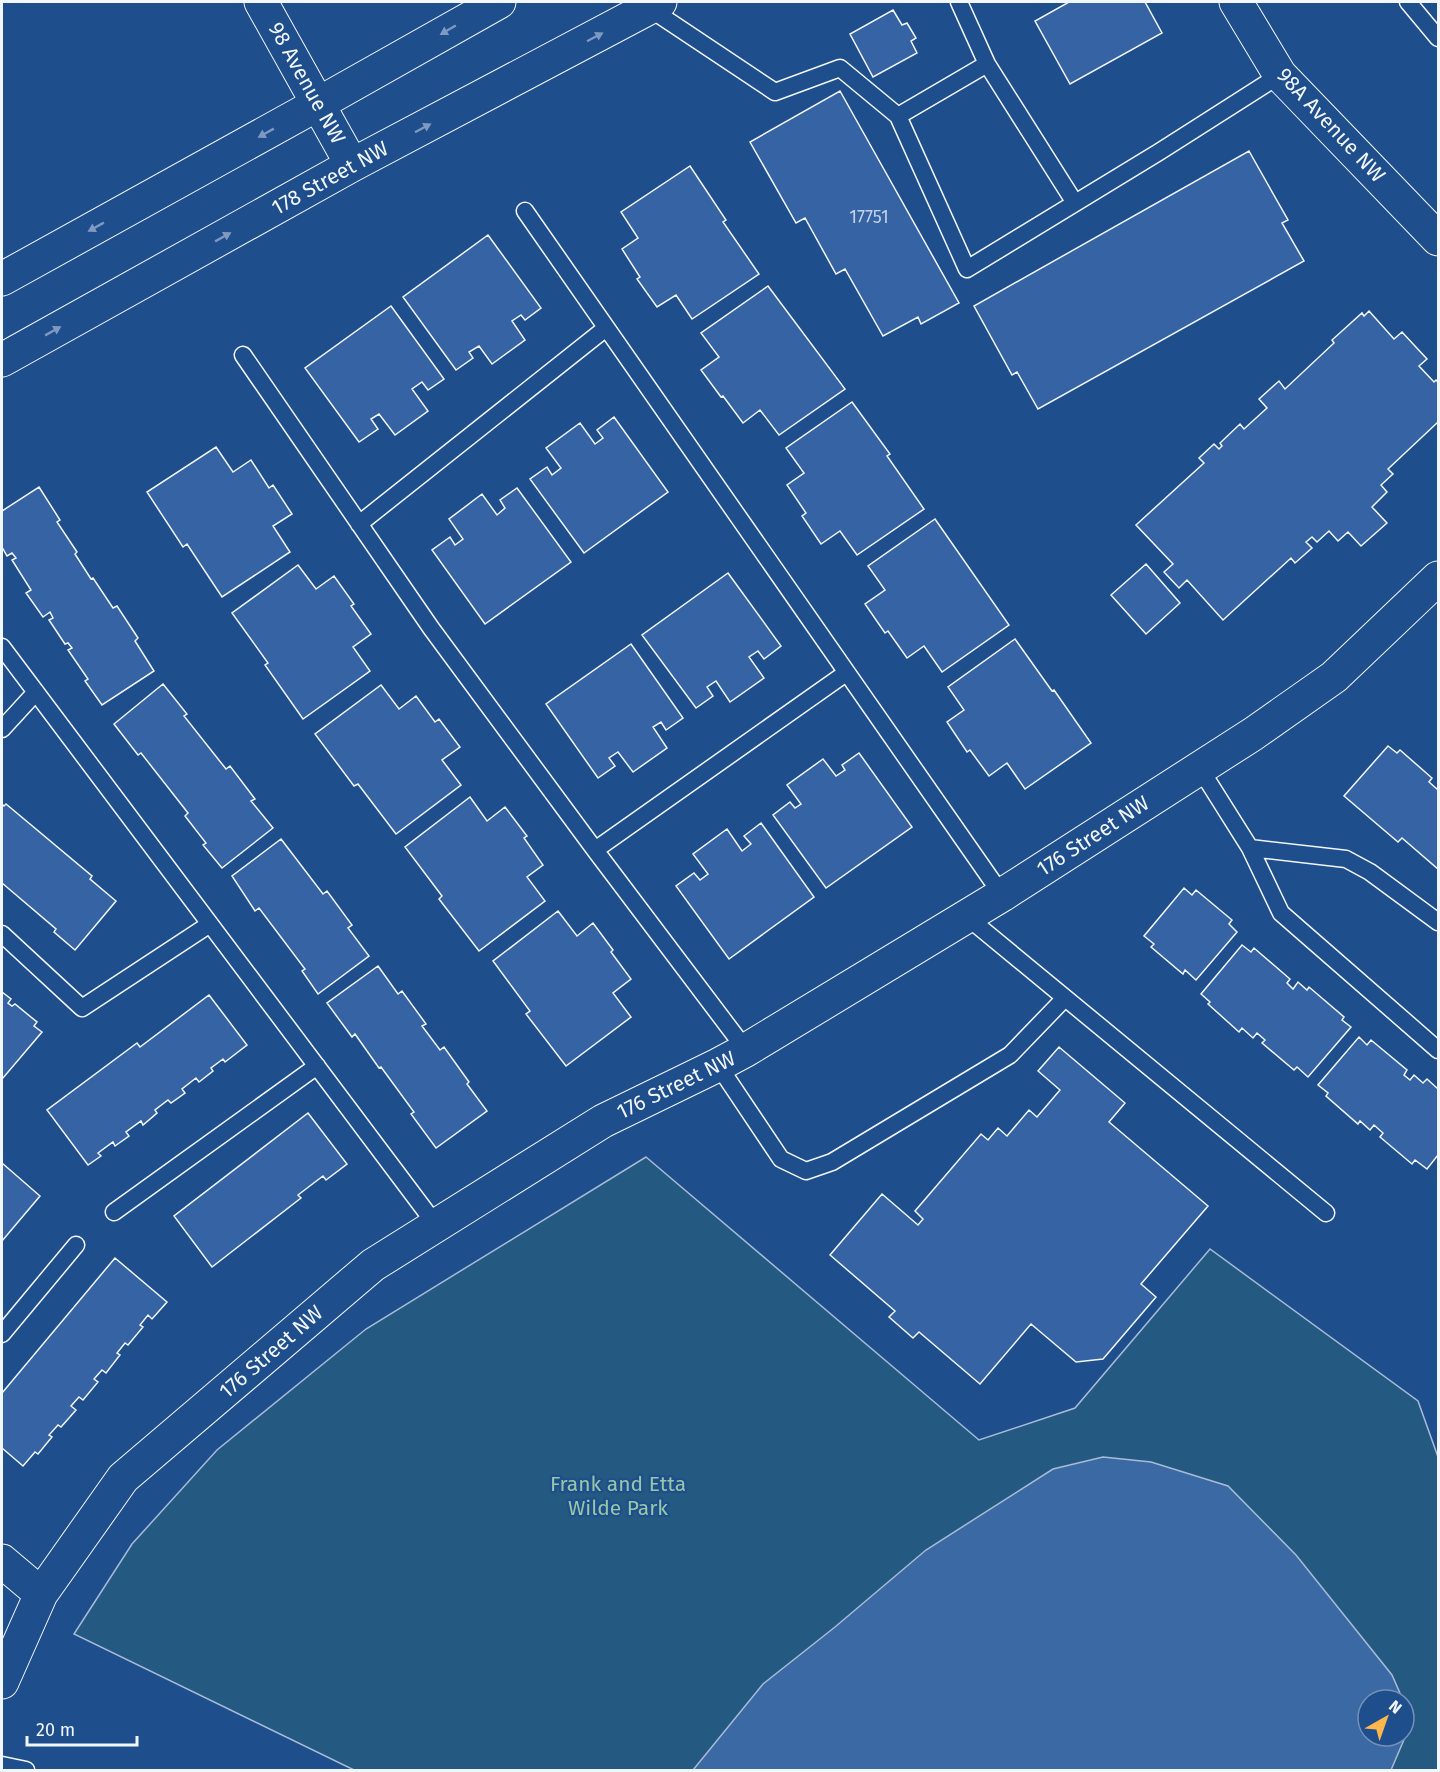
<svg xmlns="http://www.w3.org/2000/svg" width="1440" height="1772" font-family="'Fira Sans',sans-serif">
<rect width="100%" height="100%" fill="#1f4e8c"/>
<!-- green -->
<path fill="#245a82" stroke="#a8bbd7" stroke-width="1.5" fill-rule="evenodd" d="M646 1157 979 1440 1075 1408 1210 1249 1418 1401 1438 1457V1770H354L74 1634 132 1544 217 1450 366 1329ZM1368 1700H1404V1736H1368Z"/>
<!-- water -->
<path fill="#3b69a3" stroke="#a8bbd7" stroke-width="1.5" d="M1103 1457 1151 1462 1228 1486 1296 1555 1392 1675 1403 1700H1368V1736H1404V1702L1412 1721 1391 1770H693L763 1684 835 1627 926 1550 1053 1469Z"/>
<!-- building -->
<path fill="#3563a3" stroke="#f2f6ff" stroke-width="1.5" d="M1069 2H1145L1162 33 1070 84 1035 21Z
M893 10 902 25 907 23 916 38 911 41 917 53 873 77 850 34Z
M840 91 959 303 921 324 918 317 883 336 845 269 836 274 805 218 796 223 750 142Z
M1249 151 1288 220 1282 223 1304 261 1038 409 1017 372 1012 375 974 306Z
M690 166 726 220 723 222 759 274 692 319 676 295 657 307 637 279 640 277 622 249 638 238 621 212Z
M488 235 541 308 525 320 521 315 512 321 525 340 492 364 479 346 469 352 473 358 456 370 403 297Z
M768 286 845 389 779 435 760 410 743 423 723 396 721 397 701 370 719 357 701 333Z
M391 306 444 379 428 390 422 382 412 389 428 411 395 435 379 414 371 419 378 429 359 442 305 368Z
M1369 311 1394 339 1402 332 1427 359 1419 366 1434 382 1436 380 1438 382V422L1388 469 1393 474 1381 485 1387 492 1372 507 1387 523 1361 546 1348 532 1338 541 1329 531 1317 542 1312 537 1306 542 1312 548 1295 563 1291 558 1223 620 1187 580 1179 588 1164 572 1173 564 1136 525 1204 463 1199 458 1214 444 1219 449 1222 446 1220 443 1240 424 1244 429 1267 408 1259 399 1279 381 1285 389 1334 343 1332 340 1362 313 1364 316Z
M852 402 890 454 887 456 924 509 857 555 840 531 821 544 802 516 806 513 787 485 804 473 786 448Z
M614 417 668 492 584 553 530 479 547 467 552 475 561 468 546 448 580 423 595 444 603 438 597 430Z
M216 447 233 472 251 460 269 488 273 485 292 514 273 526 290 552 222 597 187 544 183 547 147 492Z
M39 487 60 520 57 522 77 552 75 554 91 579 93 578 113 608 117 606 138 638 135 641 154 671 102 705 85 681 88 679 68 650 72 648 68 643 65 644 49 620 53 618 50 612 43 617 26 593 31 590 12 560 16 558 12 553 7 556 2 547V511Z
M517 488 571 562 485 624 432 550 450 537 455 545 463 539 449 519 482 494 497 515 505 508 500 500Z
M935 519 1009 625 942 672 924 646 907 658 888 631 885 633 865 604 885 590 868 566Z
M1146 564 1180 603 1146 634 1111 595Z
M298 565 316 589 334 576 354 604 351 606 371 634 353 647 370 671 303 719 265 665 268 663 232 613Z
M728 573 781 646 764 659 758 651 749 657 764 678 730 702 716 681 707 687 713 696 696 708 642 635Z
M1015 639 1052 691 1054 690 1091 743 1025 789 1007 763 989 776 970 750 967 752 947 722 964 710 948 687Z
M631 644 683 718 666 730 661 722 653 727 667 748 633 772 618 752 609 758 615 766 598 778 546 704Z
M163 684 187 714 184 716 226 769 230 766 255 799 251 801 273 828 222 868 203 845 206 843 185 816 188 813 141 753 138 755 114 724Z
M381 685 399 709 416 696 435 722 439 719 460 747 442 760 461 785 396 834 358 784 354 786 315 734Z
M1388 746 1397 753 1400 750 1432 778 1429 782 1437 789 1438 787V869L1402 838 1398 842 1344 796Z
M859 753 912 827 826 888 773 815 790 802 795 808 801 804 787 785 823 759 836 776 845 770 842 765Z
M470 797 487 821 505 807 527 836 524 838 543 865 527 877 545 901 479 951 439 899 442 896 405 847Z
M2 804 4 806 6 804 92 876 90 879 116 901 75 950 54 932 56 929 2 883Z
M761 823 814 897 729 959 676 886 694 873 700 880 708 874 693 854 727 829 742 851 751 844 744 836Z
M281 839 323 894 327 891 352 925 348 928 369 956 318 994 302 971 305 969 259 908 255 911 232 876Z
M1184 888 1192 895 1196 890 1232 920 1229 924 1237 932 1196 980 1185 970 1183 974 1151 947 1154 944 1144 936Z
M558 911 577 936 593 923 613 950 611 952 631 979 613 993 631 1017 566 1066 526 1014 530 1011 493 961Z
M1242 945 1251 952 1254 948 1290 979 1287 983 1293 989 1298 982 1307 990 1309 987 1344 1017 1342 1020 1351 1027 1308 1077 1297 1067 1294 1070 1262 1043 1265 1040 1257 1033 1253 1038 1242 1028 1239 1032 1208 1004 1210 1002 1201 994Z
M378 966 398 994 402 991 426 1024 422 1026 440 1050 444 1047 469 1082 467 1084 487 1111 436 1148 411 1114 414 1112 381 1067 379 1068 355 1034 352 1037 327 1003Z
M2 992 11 999 8 1003 12 1006 15 1004 37 1022 34 1026 42 1032 3 1078 2 1077Z
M209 995 247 1045 225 1062 223 1059 211 1068 213 1071 199 1082 196 1078 182 1089 185 1093 171 1103 168 1100 155 1110 157 1113 143 1125 141 1121 126 1132 129 1136 115 1146 113 1142 98 1153 101 1156 88 1165 47 1110 137 1043 140 1047Z
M1359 1037 1367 1045 1371 1040 1407 1070 1404 1075 1410 1080 1414 1075 1423 1083 1427 1079 1438 1089V1155L1427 1169 1415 1160 1412 1164 1380 1137 1383 1133 1374 1125 1370 1130 1360 1121 1358 1124 1326 1096 1328 1093 1318 1085Z
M1059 1047 1125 1103 1109 1122 1208 1206 1141 1284 1156 1297 1103 1359 1076 1362 1031 1324 980 1384 919 1332 913 1338 889 1317 895 1311 830 1255 882 1194 918 1225 923 1219 915 1211 981 1134 988 1140 998 1128 1007 1136 1029 1110 1037 1117 1060 1090 1038 1071Z
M308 1113 347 1164 326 1180 323 1176 298 1195 301 1198 212 1267 174 1216Z
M2 1163 40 1196 2 1241Z
M115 1258 167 1302 152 1319 148 1315 140 1325 143 1327 128 1345 125 1343 117 1353 120 1355 106 1373 102 1370 94 1379 98 1382 83 1400 79 1397 71 1406 76 1410 61 1427 58 1425 49 1435 52 1437 38 1454 35 1452 23 1466 2 1448V1393Z"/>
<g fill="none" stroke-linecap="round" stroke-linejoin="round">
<!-- lane casing -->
<g stroke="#f2f6ff" stroke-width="19">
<path id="lane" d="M1408 2 1438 38
M649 8 775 92 840 68 898 116 987 64 959 2
M987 64 1075 203
M898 116 967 269 1159 152 1280 75
M525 211 1002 895
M243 355 431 628 595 850 746 1050
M359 524 606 328
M2 647 436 1225
M2 729 36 692
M1199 767 1250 848 1281 913 1438 1050
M1250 848 1346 859 1370 872 1438 922
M595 850 846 673
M966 916 1326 1213
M2 934 82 1008 210 924
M718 1065 781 1159 806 1171 832 1162 1010 1055 1064 999
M114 1212 317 1066
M2 1334 76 1245
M2 1765 26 1770"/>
</g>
<!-- secondary casing -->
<g stroke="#f2f6ff" stroke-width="35">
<path id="secondary" d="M261 2 352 165
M1236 2 1280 75 1438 239
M2 279 318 104 499 2
M2 360 352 165 660 2
M2 1561 41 1594
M2 1682 41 1594 123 1478 373 1265 603 1121 718 1065 746 1050 1002 895 1253 734 1334 677 1438 578"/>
</g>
<!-- lane -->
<use href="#lane" stroke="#1f4e8c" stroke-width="16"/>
<!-- secondary -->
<use href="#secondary" stroke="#1f4e8c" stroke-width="33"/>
</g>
<!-- one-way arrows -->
<defs><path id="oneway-solid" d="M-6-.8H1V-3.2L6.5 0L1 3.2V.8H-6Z" transform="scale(1.5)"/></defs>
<g fill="#7e9ac0">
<use href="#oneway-solid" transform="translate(448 30) rotate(150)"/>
<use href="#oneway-solid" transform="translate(595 37) rotate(-28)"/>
<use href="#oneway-solid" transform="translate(423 128) rotate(-28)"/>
<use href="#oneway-solid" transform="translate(266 133) rotate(151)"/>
<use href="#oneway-solid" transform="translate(96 227) rotate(151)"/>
<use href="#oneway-solid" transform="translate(223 237) rotate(-29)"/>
<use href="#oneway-solid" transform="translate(53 331) rotate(-29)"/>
</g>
<g text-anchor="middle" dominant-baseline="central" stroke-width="4.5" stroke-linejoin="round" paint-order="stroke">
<!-- number labels -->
<g font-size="18" fill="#c3d1e8">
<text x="869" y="217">17751</text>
</g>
<!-- street labels -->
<g font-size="21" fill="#f2f6ff" stroke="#1f4e8c">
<text transform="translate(307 83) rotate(61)">98 Avenue NW</text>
<text transform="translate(1331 125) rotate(47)">98A Avenue NW</text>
<text transform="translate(330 178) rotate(-29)">178 Street NW</text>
<text transform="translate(1093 836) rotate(-33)">176 Street NW</text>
<text transform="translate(676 1085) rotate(-26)">176 Street NW</text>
<text transform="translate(271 1352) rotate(-41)">176 Street NW</text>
</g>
<!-- park labels -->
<g font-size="21" fill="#97c8a6" stroke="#1f4e8c">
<text x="618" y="1484">Frank and Etta<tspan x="618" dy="24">Wilde Park</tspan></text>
</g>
</g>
<!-- border -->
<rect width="1440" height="1772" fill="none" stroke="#f2f6ff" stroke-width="6"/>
<!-- north arrow -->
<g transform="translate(1386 1718) rotate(40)"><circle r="28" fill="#1f4e8c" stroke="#7391ba" stroke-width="1.5"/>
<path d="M0-4.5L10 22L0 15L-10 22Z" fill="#ffb74d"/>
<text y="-9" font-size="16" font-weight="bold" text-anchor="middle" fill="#f2f6ff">N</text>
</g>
<!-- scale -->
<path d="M27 1736v9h110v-9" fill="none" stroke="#f2f6ff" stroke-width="3"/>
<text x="36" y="1736" font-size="18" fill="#f2f6ff" stroke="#1f4e8c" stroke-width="4.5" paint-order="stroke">20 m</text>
</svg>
